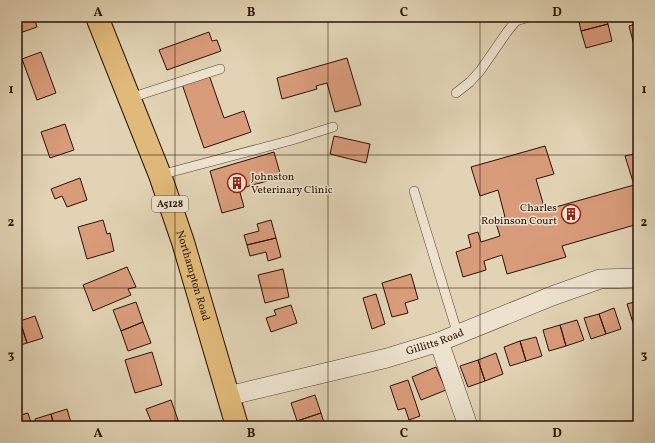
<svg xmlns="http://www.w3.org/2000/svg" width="655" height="443" font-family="Vollkorn,serif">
<rect width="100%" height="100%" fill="#e1d3b4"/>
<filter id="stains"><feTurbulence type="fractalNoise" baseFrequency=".005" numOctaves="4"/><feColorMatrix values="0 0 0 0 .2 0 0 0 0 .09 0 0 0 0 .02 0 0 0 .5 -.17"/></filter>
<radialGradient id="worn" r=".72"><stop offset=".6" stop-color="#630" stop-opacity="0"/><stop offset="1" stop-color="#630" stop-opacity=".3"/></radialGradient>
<!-- building -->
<path fill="#d99c7b" stroke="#2a1104" d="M17 17H34L37 27 17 34Z
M578 17H606L608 24 581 31Z
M638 23V60L629 26Z
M608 24 612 41 586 48 581 31Z
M209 32 212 41 217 40 221 51 167 70 159 50Z
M41 52 56 93 37 100 22 59Z
M347 58 361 105 335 112 327 83 316 86 317 89 282 99 277 78Z
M209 75 224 118 244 111 251 132 204 148 182 84Z
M65 124 74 150 50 158 41 132Z
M334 136 370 144 366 163 330 154Z
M545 146 554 174 536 179 545 210 634 185 625 156 638 153V224L562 246 566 257 507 274 502 255 484 261 486 270 463 277 456 252 471 247 468 235 478 232 481 242 500 236 495 220 505 217 498 190 480 196 471 167Z
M274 152 281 177 239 189 244 207 222 213 210 171Z
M80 178 87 200 67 207 62 196 55 199 51 189Z
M103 220 107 234 110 233 114 251 87 259 78 227Z
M271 220 276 238 247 245 244 235 259 231 257 224Z
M276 238 281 257 268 261 266 252 250 256 247 245Z
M127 267 136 287 128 289 131 295 93 311 83 285Z
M283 269 289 297 265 303 258 275Z
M411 274 418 299 405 303 408 313 392 317 382 283Z
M376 294 385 324 372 329 363 298Z
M638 301V325L634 326 627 304Z
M136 302 143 322 121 331 113 310Z
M291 305 297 323 271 332 266 318 276 315 274 310Z
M614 308 621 329 606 334 599 314Z
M599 314 606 334 591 339 584 318Z
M35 316 43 338 27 343 20 321Z
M577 320 584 340 566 346 560 325Z
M20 321 27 343 17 346V322Z
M143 322 151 343 128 351 121 331Z
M560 325 566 346 549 351 543 330Z
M536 337 542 356 526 361 520 341Z
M520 341 526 361 510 366 504 347Z
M152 352 162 385 135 393 125 360Z
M496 353 503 374 485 381 478 360Z
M478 360 485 381 468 387 460 366Z
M436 367 446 390 421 400 412 377Z
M408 380 420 416 409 420 405 408 398 410 390 386Z
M315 395 321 413 297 421 291 403Z
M171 400 178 420 162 426H153L146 409Z
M67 409 72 426H54L51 414Z
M28 413 32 426H17V416Z
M321 413 325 426H298L297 421Z
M51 414 54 426H37L35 419Z
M178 420 181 426H162Z
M452 421 453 426H438Z"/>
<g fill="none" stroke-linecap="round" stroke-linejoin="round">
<!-- service casing -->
<g stroke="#584230" stroke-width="10">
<path id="service" d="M456 93 470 82 480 71 507 32 516 21 529 17
M130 98 220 69
M160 175 292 140 333 127
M414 191 458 335"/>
</g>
<!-- minor casing -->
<g stroke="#584230" stroke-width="20">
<g id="minor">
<path d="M439 342 468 426"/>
<path id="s1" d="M228 396 387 358 439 342 552 296 600 279 638 278"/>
</g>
</g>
<!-- primary casing -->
<g stroke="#2a1104" stroke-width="24">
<g id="primary">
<path id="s2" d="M97 17 160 175 183 242 237 426"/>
</g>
</g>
<!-- service -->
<use href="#service" stroke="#ece2ce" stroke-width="9"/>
<!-- minor -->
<use href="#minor" stroke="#ece2ce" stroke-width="19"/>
<!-- primary -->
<use href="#primary" stroke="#e0ba7a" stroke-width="22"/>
</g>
<!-- grid -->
<path fill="none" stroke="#2a1104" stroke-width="1" stroke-opacity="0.55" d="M175 17V426M328 17V426M480 17V426M17 155H638M17 288H638"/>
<!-- icons -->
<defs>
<g id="building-ring" transform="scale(1)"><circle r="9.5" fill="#ece2ce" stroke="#8f2418" stroke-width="1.5"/><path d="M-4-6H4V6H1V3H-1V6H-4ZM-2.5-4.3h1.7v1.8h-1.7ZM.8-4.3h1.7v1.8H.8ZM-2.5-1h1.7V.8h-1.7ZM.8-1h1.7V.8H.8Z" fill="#8f2418"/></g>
</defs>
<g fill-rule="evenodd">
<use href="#building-ring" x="237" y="183"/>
<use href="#building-ring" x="571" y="214"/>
</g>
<g text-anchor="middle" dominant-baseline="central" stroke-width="3" stroke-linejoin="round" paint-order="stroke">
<!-- shield labels -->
<rect fill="#ece2ce" stroke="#645041" stroke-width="1" x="152" y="196" width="36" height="16" rx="3"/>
<g font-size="10" font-weight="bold" fill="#2a1104">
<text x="170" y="204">A5128</text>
</g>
<!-- poi labels -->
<g font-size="11" fill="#2a1104" stroke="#ece2ce" text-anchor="start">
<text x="251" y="177">Johnston<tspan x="251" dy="13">Veterinary Clinic</tspan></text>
<text x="557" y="208" text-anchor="end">Charles<tspan x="557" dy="13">Robinson Court</tspan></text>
</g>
<!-- street labels -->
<g font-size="11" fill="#2a1104" stroke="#ece2ce">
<text stroke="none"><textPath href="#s2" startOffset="276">Northampton Road</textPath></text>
<text stroke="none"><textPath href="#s1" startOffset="214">Gillitts Road</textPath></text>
</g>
</g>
<!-- margin -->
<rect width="655" height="443" fill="none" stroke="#e1d3b4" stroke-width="44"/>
<rect x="22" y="22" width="611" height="399" fill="none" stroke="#2a1104" stroke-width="1.5"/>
<g font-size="13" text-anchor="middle" font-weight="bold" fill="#2a1104">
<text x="98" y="16">A</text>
<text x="251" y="16">B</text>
<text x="404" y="16">C</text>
<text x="557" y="16">D</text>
<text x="11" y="93">1</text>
<text x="644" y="93">1</text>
<text x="11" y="226">2</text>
<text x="644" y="226">2</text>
<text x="11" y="359">3</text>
<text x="644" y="359">3</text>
<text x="98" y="437">A</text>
<text x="251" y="437">B</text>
<text x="404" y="437">C</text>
<text x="557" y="437">D</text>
</g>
<rect width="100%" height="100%" filter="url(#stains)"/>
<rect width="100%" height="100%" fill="url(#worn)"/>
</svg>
